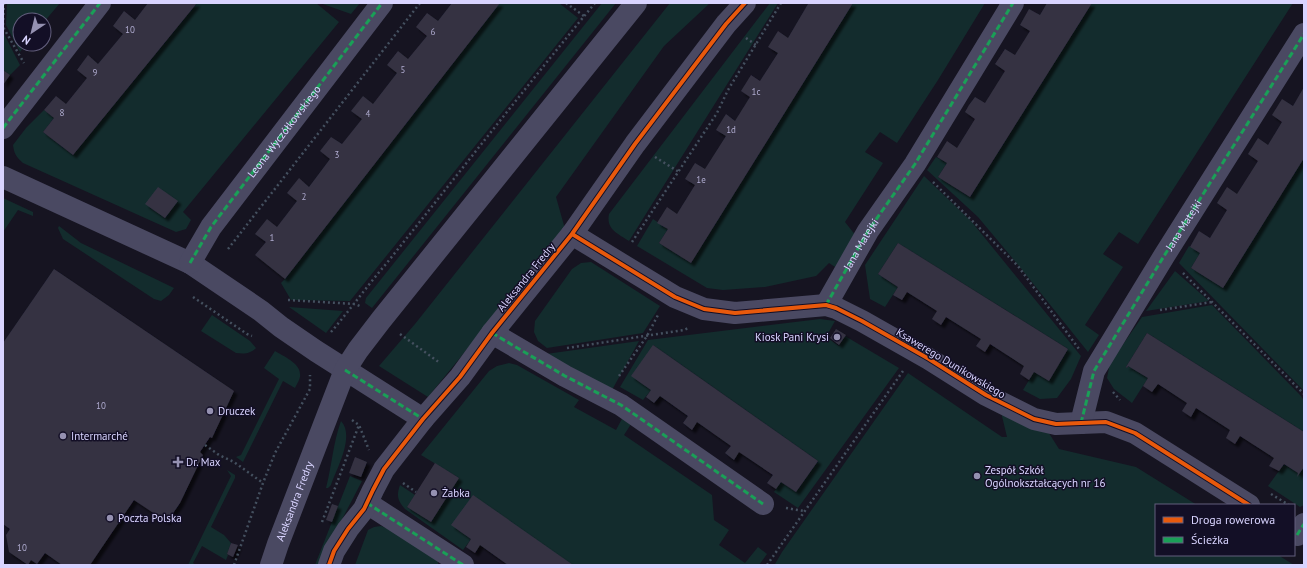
<svg xmlns="http://www.w3.org/2000/svg" width="1307" height="568" font-family="'PT Sans',sans-serif">
<defs>
<filter id="shadow"><feDropShadow dx="3.5" dy="3.5" stdDeviation="1" flood-color="#0009"/></filter>
</defs>
<rect width="100%" height="100%" fill="#161421"/>
<!-- green -->
<path fill="#132c2d" d="M7 3H60L44 22V20H20V44H26L20 52 6 25Z
M197 3H316L339 22 183 212 191 220 186 229 176 232 23 163C16 157 14 153 13 145L26 128 44 110 54 118 43 132 73 155Z
M320 3H360L351 14Z
M500 3H559L578 18 350 301 291 300 281 283 285 279Z
M602 3H616L372 308 365 303 366 298Z
M670 3H710L664 46 556 197 565 229 428 397 379 366 415 324Z
M770 3H778L629 241C617 233 606 229 609 214Z
M853 3H985L938 80 897 143 880 132 865 152 883 163 845 222 856 236 835 267 829 263 816 276 765 287 723 290 707 288 637 246 653 219 668 229 659 243 691 263Z
M1092 3H1293L1138 244 1119 232 1103 254 1123 267 1085 325 1099 335 1088 352 1019 266 978 217 927 170 936 157 947 163 938 177 970 197Z
M3 32 20 65 10 75 3 70Z
M1304 158V391L1179 263 1189 246 1200 253 1191 268 1223 287Z
M924 176 971 221 1081 356 1071 379 1057 398 1040 399 1023 390 1034 372 1049 381 1068 349 898 243 878 274 898 287 885 307 870 299 865 265Z
M3 198 33 212V216L18 210 3 232 4 212Z
M59 226 81 243 174 288 169 295 161 301 154 299 63 239 58 228Z
M591 262 660 306 643 333 547 348 538 341 534 332 535 321 572 269 581 263Z
M1175 271 1209 301 1146 311Z
M1212 305 1301 396 1304 401V432L1147 333 1126 367 1127 368 1128 366 1148 378 1132 403 1114 389 1107 378 1110 363 1142 317Z
M289 307 343 311 326 333Z
M212 315 250 341 256 348C250 354 244 354 236 353L201 331Z
M820 319 835 321 826 337 839 346 845 336 899 368 798 508 774 492 781 482 796 492 818 461 653 345 651 390 643 400 620 387 648 340Z
M639 341 612 390 546 354Z
M275 351C283 356 300 363 300 374 301 378 297 384 295 388L283 381 243 462 236 457 241 455 279 379 264 368Z
M509 363 517 365 579 400 574 407 616 430 624 415 633 421 624 435 712 495 714 520 729 530 719 545 745 563 758 547 767 554 759 565H573L471 539 463 550 405 509C398 501 396 496 400 485L415 495 407 507 431 522 459 478 421 455 489 371 497 366Z
M908 373 1002 437H1007L1001 412 1047 430 1059 449 1136 467 1197 505H1156V555H1278L1294 565H776L775 564 782 552Z
M341 421C355 436 337 468 331 485L328 488H326C332 465 333 443 341 421Z
M1284 464 1298 473V475L1304 467V505L1300 507 1268 486Z
M227 470 235 475V478L211 527 224 535 231 543 227 554 228 555 226 560 202 546 193 563 196 565H188L231 476Z
M350 476 362 481 338 527 320 565H315Z
M381 526 396 532 438 560V565H355L368 530 374 527Z"/>
<!-- building -->
<path fill="#343243" filter="url(#shadow)" d="M148 3H197L73 155 43 132 54 118 44 110 56 96 66 104 87 78 77 70 88 55 98 64 123 34 113 26 124 11 135 20Z
M452 3H500L285 279 255 255 266 242 255 234 267 219 277 227 297 201 287 193 299 178 309 187 330 159 320 151 331 137 342 144 362 119 351 111 363 96 373 104 397 73 387 65 398 51 408 59 427 36 416 27 427 13 438 21Z
M806 3H853L691 263 659 243 668 229 657 223 667 207 677 214 695 185 685 179 695 163 705 169 726 136 716 130 726 114 735 121 750 97 741 91 751 75 760 81 778 53 768 47 778 31 788 38 808 4Z
M1047 3H1092L970 197 938 177 947 163 937 157 947 141 957 148 975 119 965 112 969 105 975 97 985 103 1005 71 995 64 1005 49 1015 55 1030 31 1020 25 1029 9 1040 15Z
M3 70 10 75 3 85Z
M1304 87V158L1223 288 1191 268 1200 253 1190 247 1199 231 1210 238 1227 210 1217 203 1227 187 1237 194 1258 161 1248 154 1258 138 1268 145 1282 122 1272 115 1282 99 1293 106Z
M158 187 178 201 165 218 145 204Z
M898 243 1068 349 1049 381 1034 372 1029 380 1020 374 1024 366 990 344 985 352 976 346 981 339 946 317 941 325 932 319 937 311 907 292 902 300 893 295 898 287 878 274Z
M54 269 234 391 212 438 210 437 200 452 203 455 180 503 167 522 134 500 90 565H62L45 553 37 564 31 560 28 565 9 552 6 535 10 529 3 524V343Z
M836 329 846 335 839 345 830 338Z
M1147 333 1304 432V467L1297 477 1298 473 1284 464 1279 471 1269 466 1274 458 1240 436 1235 444 1226 438 1230 430 1196 408 1191 417 1182 411 1187 403 1158 384 1152 392 1143 386 1148 378 1128 366 1127 368 1126 367Z
M653 345 818 461 796 492 781 482 776 489 767 483 773 475 739 452 734 460 725 453 731 446 697 422 692 430 683 423 688 416 660 396 654 403 646 397 651 390 631 376Z
M355 457 367 462 361 477 349 473Z
M435 463 459 478 431 522 407 507Z
M473 495 573 565H508L480 545 475 553 466 547 471 539 451 525Z
M332 504 338 506 332 522 326 520Z
M231 543 238 545 233 557 227 554Z"/>
<g fill="none" stroke-linecap="round" stroke-linejoin="round">
<!-- path -->
<path stroke="#44505f" stroke-width="2.5" stroke-dasharray="2 3" stroke-linecap="butt" d="M4 3 3 27 24 63
M566 3 584 16
M746 38 756 45
M655 157 679 172
M933 182 1018 266 1079 349
M632 242 717 113 728 90 781 3
M228 249 420 3
M1183 273 1304 394
M193 297 247 334 252 336
M288 300 355 304 362 307
M1160 310 1212 302
M331 332C350 310 367 286 386 264 456 177 524 89 595 3
M400 334 440 363
M567 348 684 330 688 328
M619 376 647 336 658 315
M1113 392 1120 400
M352 420 359 425 369 450
M205 445 219 455 234 462 263 483
M403 483 416 492
M1271 494 1289 505
M786 508 804 511
M322 522 359 425
M234 565 263 483 275 453 310 389V375
M767 565 903 371"/>
<!-- minor -->
<g stroke="#4a4962" stroke-width="22">
<path d="M3 128 100 3"/>
<path d="M3 177 190 263 261 311 281 327 316 351 423 419"/>
<path d="M572 234 675 297 704 309 735 313 826 305 836 308 862 321 929 359 986 395 1034 419 1056 424 1106 422 1135 433 1249 505"/>
<path d="M190 263 211 227 382 3"/>
<path d="M826 305 868 231 915 164 1013 3"/>
<path d="M492 333 565 376 621 405 763 504"/>
<path id="s1" d="M1081 423 1094 371 1164 256 1304 34"/>
<path d="M367 503 463 565"/>
<path d="M1297 535 1304 524"/>
<path id="s2" d="M271 565 278 544 345 370 358 350 381 320 636 3"/>
<path d="M329 565 334 551 348 529 364 509 373 490 384 469 423 419 460 377 492 333 572 234 635 144 726 24 745 3"/>
</g>
<!-- quiet -->
<g stroke="#1a9f57" stroke-width="3" stroke-dasharray="6 3" stroke-linecap="butt">
<path d="M3 128 100 3"/>
<path id="s3" d="M190 263 211 227 382 3"/>
<path id="s4" d="M826 305 868 231 915 164 1013 3"/>
<path d="M492 333 565 376 621 405 763 504"/>
<path d="M345 370 423 419"/>
<path d="M1081 423 1094 371 1164 256 1304 34"/>
<path d="M367 503 463 565"/>
<path d="M1297 535 1304 524"/>
</g>
<!-- cycleway casing -->
<g stroke="#130f26" stroke-width="6">
<path id="cycleway" d="M572 234 675 297 704 309 735 313 826 305 836 308 862 321 929 359 986 395 1034 419 1056 424 1106 422 1135 433 1249 505
M329 565 334 551 348 529 364 509 373 490 384 469 423 419 460 377 492 333 572 234 635 144 726 24 745 3"/>
</g>
<!-- cycleway -->
<use href="#cycleway" stroke="#e8590c" stroke-width="4"/>
</g>
<!-- markers -->
<g fill="#9591b1" stroke="#130f26" stroke-width="1.5">
<circle cx="837" cy="337" r="4"/>
<circle cx="210" cy="411" r="4"/>
<circle cx="63" cy="436" r="4"/>
<path d="M176 456h4v4h4v4h-4v4h-4v-4h-4v-4h4z"/>
<circle cx="977" cy="476" r="4"/>
<circle cx="434" cy="493" r="4"/>
<circle cx="110" cy="518" r="4"/>
</g>
<g text-anchor="middle" dominant-baseline="central" stroke-width="3" stroke-linejoin="round" paint-order="stroke">
<!-- number labels -->
<g font-size="9" fill="#b0acd0">
<text x="130" y="29">10</text>
<text x="433" y="31">6</text>
<text x="403" y="69">5</text>
<text x="95" y="72">9</text>
<text x="756" y="91">1c</text>
<text x="62" y="112">8</text>
<text x="368" y="113">4</text>
<text x="731" y="129">1d</text>
<text x="337" y="154">3</text>
<text x="701" y="179">1e</text>
<text x="304" y="196">2</text>
<text x="272" y="237">1</text>
<text x="101" y="405">10</text>
<text x="22" y="547">10</text>
</g>
<!-- street labels -->
<g font-size="11" fill="#d9d4ff" stroke="#130f26">
<text stroke="none"><textPath href="#s3" startOffset="162">Leona Wyczółkowskiego</textPath></text>
<text stroke="none"><textPath href="#s1" startOffset="225">Jana Matejki</textPath></text>
<text stroke="none"><textPath href="#s4" startOffset="70">Jana Matejki</textPath></text>
<text transform="translate(526 277) rotate(-51)">Aleksandra Fredry</text>
<text transform="translate(951 363) rotate(31)">Ksawerego Dunikowskiego</text>
<text stroke="none"><textPath href="#s2" startOffset="68">Aleksandra Fredry</textPath></text>
</g>
<!-- poi labels -->
<g font-size="11" fill="#d9d4ff" stroke="#130f26" text-anchor="start">
<text x="829" y="337" text-anchor="end">Kiosk Pani Krysi</text>
<text x="218" y="411">Druczek</text>
<text x="71" y="436">Intermarché</text>
<text x="186" y="462">Dr. Max</text>
<text x="985" y="470">Zespół Szkół<tspan x="985" dy="13">Ogólnokształcących nr 16</tspan></text>
<text x="442" y="493">Żabka</text>
<text x="118" y="518">Poczta Polska</text>
</g>
</g>
<!-- border -->
<rect width="1307" height="568" fill="none" stroke="#d9d4ff" stroke-width="8"/>
<!-- legend -->
<rect x="1155" y="504" width="140" height="52" fill="#130f26" stroke="#625e7d"/>
<rect x="1163" y="517" width="20" height="6" fill="#e8590c" stroke="#625e7d"/>
<text x="1191" y="524" font-size="12" fill="#d9d4ff">Droga rowerowa</text>
<rect x="1163" y="537" width="20" height="6" fill="#1a9f57" stroke="#625e7d"/>
<text x="1191" y="544" font-size="12" fill="#d9d4ff">Ścieżka</text>
<!-- north arrow -->
<g transform="translate(32 32) rotate(215)"><circle r="19" fill="#130f26" stroke="#625e7d"/>
<path d="M0-3L7 15L0 10L-7 15Z" fill="#9591b1"/>
<text y="-6" font-size="11" font-weight="bold" text-anchor="middle" fill="#d9d4ff">N</text>
</g>
</svg>
